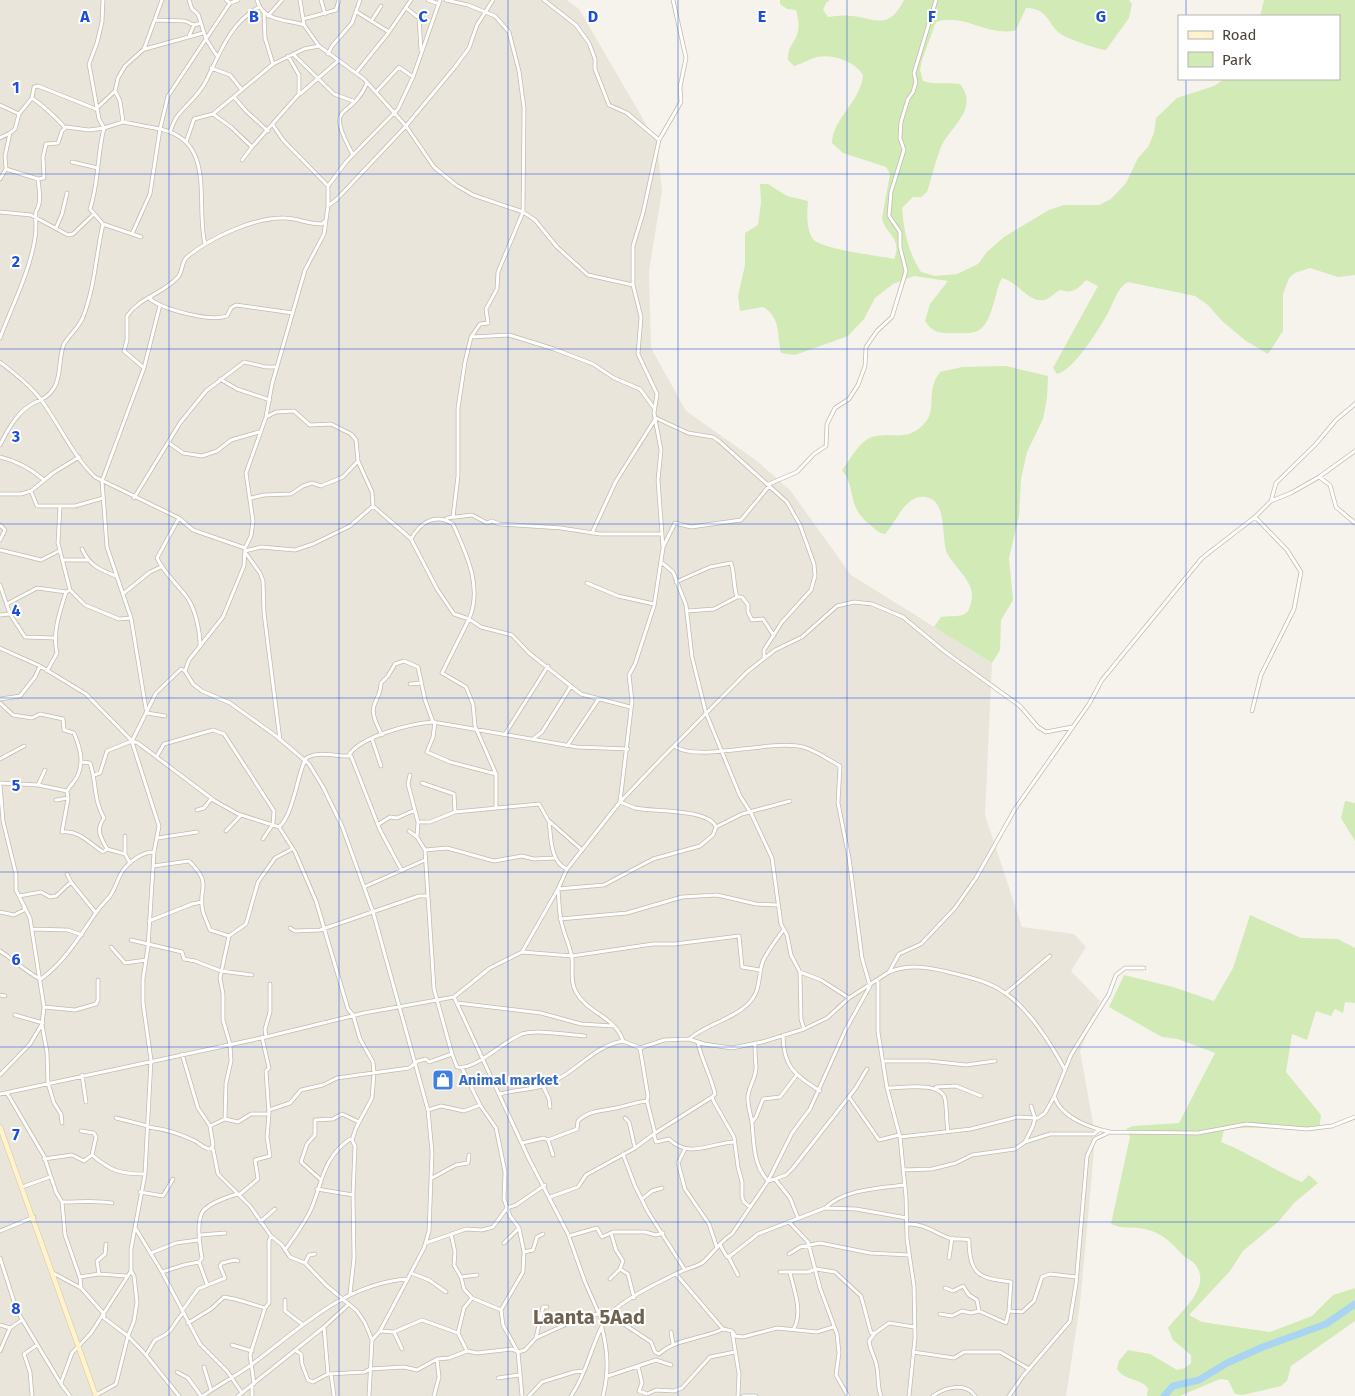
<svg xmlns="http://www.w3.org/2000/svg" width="1355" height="1396" font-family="'Fira Sans',sans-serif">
<rect width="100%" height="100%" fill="#f6f3ec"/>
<!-- residential -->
<path fill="#eae5da" d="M0 0H567L579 9 657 143 662 191 649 271 651 348 686 411 757 461 790 490 851 575 992 663 985 815 1022 927 1074 934 1086 947 1071 971 1100 1001 1080 1051 1093 1123 1094 1151 1080 1304 1066 1396H0Z"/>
<!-- green -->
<path fill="#d2eab5" d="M780 0H830L826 3 823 10 828 17C838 15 848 15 859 17 882 22 891 25 904 0H1129L1132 4 1129 18 1106 50C1099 50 1069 39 1062 35 1047 25 1049 8 1026 8L1016 30C989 38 964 12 936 22L922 60 920 70 923 81C935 85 948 82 960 84 980 109 949 128 941 147 935 162 932 177 927 192L921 197H913L902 208C904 231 908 252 921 272L935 276 957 274 978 264 987 252 1004 237 1049 210 1064 205H1099L1111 199 1126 183 1138 158 1148 147 1154 133 1156 118 1177 98 1214 86 1224 79H1339V16H1260L1264 0H1355V275L1338 277 1310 268 1295 273 1289 278 1283 294V331L1268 354 1246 341 1222 321 1208 305 1195 296 1128 282C1117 288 1114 302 1108 313 1099 329 1074 370 1057 374L1053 368 1098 286 1086 280C1078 289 1073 294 1060 290 1056 292 1051 297 1047 299 1031 306 1017 281 1002 278 994 291 993 327 975 332 968 334 959 333 952 333 940 334 931 331 925 321L930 304 948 281 914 276 893 284 875 298 864 319 848 336 795 355 781 353C777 335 781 317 763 307L740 311 738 296 745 265V233L758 225 761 203 760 184H768L787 196 808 201C807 213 806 229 813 239 820 249 880 256 894 259 903 238 885 234 882 218L890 174 886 167 843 153 832 143C833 117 861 102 863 75 854 61 833 54 817 57 809 59 802 64 794 66L788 60C787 40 805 41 796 10L787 9 780 4Z
M1006 366 1048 376 1047 398 1043 419 1027 452 1021 479 1019 516 1009 558 1013 600 1001 620 1000 650 992 663 934 627 941 617C950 615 965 619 969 609 980 585 958 572 948 555 940 541 949 501 926 497 905 494 896 523 885 534 878 533 875 529 869 524 846 505 857 489 842 470 852 458 859 439 876 436 894 433 907 441 923 425 939 410 924 393 940 372L962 367Z
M1345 801 1355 803V841L1341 818Z
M1250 915 1301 938 1338 939 1355 948V1003L1345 1002 1343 1013 1335 1009 1331 1016 1316 1011 1307 1040 1292 1034 1286 1072 1321 1115 1319 1130C1288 1132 1254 1124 1224 1130L1221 1142C1249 1153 1274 1170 1302 1182L1309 1175 1318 1183 1294 1203 1279 1221 1243 1251 1230 1271 1189 1315 1202 1322 1270 1332 1312 1316 1333 1295 1355 1288V1321L1291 1366 1287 1381 1281 1386 1243 1395 1235 1394 1228 1380 1220 1379 1180 1396H1147L1148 1388C1139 1378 1125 1381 1117 1369L1119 1361 1128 1350 1150 1354 1177 1370 1185 1368 1191 1363V1355L1173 1340 1168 1328C1181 1311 1214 1286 1194 1263 1191 1260 1185 1258 1182 1254 1169 1241 1164 1234 1145 1229 1132 1226 1125 1230 1111 1224L1130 1137 1126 1129 1133 1126 1179 1123 1215 1053 1178 1039 1162 1037 1109 1007 1124 975 1173 987 1214 1001 1233 968Z"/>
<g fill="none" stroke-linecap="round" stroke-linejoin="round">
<!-- river -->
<path stroke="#a9d4f2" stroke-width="7" d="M1164 1396 1173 1386 1199 1380 1227 1363 1263 1347 1326 1324 1355 1304"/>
<!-- street casing -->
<g stroke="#c2bbae" stroke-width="4.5">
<path id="street" d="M189 0 192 9 198 14 206 39 217 56
M257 0C263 22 286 19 304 25L319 46
M300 0 304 25
M321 0 325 14
M428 0 439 4
M446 0 468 5 495 16 509 32 519 71 524 108 523 212 498 272 497 289 486 309 488 323 480 324 471 337 465 362 458 408V476L453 517
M544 0 576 25 589 43 595 59V69L609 105 627 113 659 140
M230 3 238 0
M406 8 419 18 421 51
M357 12 389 32
M264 13 265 38 273 64
M268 16 282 0
M303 19 336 10 339 0
M155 20 185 21 194 25
M372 20 381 6
M189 36 194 25 201 23
M145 49 203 33
M293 54 334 94 353 101
M328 54 332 46 352 23 360 0
M211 68 230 75 242 90
M356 73 389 32 411 0
M115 91 120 101 123 122
M376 92 399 67 413 77
M300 94 338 61
M234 97 246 111 268 131
M32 98C41 104 58 119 65 128
M0 105 19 114
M213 114 231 127 252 147 242 160
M273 125 283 140 328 186
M170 131C173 126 174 119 179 114 188 103 200 94 206 81 220 53 230 23 259 7
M0 138 10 133
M186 142 194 119 213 114 273 64 304 49 319 46 364 79 406 126 434 167 456 185 473 195 523 212 535 220 557 247 588 275 633 285
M252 147 299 94V75L288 56
M353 155C323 99 350 123 367 83
M72 162 98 168
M6 169 38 179
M0 179 6 169 5 156 10 133 15 129 19 114 32 98 34 87 38 86 96 109 115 91 118 78 125 66 144 49 162 0
M328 206 337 199 406 126 455 67 469 48 477 25 493 0
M0 212 31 215 68 235 73 234 94 214
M103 224 141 237
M56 228 62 214 67 193
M132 234 150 194 160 129C217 141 195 203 205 244
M151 297 150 299C164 310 211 322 227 316L231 308 236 305 293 313
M471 337 509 335 554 349 593 364 614 378 640 389 654 408
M0 338C12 306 30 271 35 238 37 228 35 220 36 211 42 203 39 189 38 179L44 178 43 157 46 144 58 143 62 131 66 127 89 130 104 128 123 122 160 129 168 96 230 3 226 0
M0 362C15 374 31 386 42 401 60 426 73 456 95 477L179 518 157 558C164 573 176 583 186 596 195 607 200 631 200 645
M144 368 160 305
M220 379 237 389 270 400
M266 417 276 412 294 411 310 425 331 424 351 434 356 440 358 461 372 492 373 506
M169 443 183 453 202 456 217 451 231 440 259 432
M0 445C8 429 19 409 36 402 43 399 49 396 54 388 62 375 58 358 64 344 68 336 79 328 83 317 95 287 96 254 103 224L90 209C99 182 97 155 104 128L99 119 89 64 97 43 102 22 103 0
M0 457C17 461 31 469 44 480
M1319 477 1330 485 1336 507 1355 523
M769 484 797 472 814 454 826 446 827 424 835 408 849 399 858 385 865 366 866 347 877 331 892 317 906 271 900 247V232L889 216 891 192 904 150 900 138 901 122 908 99 913 92 916 82 914 73 936 0
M31 491 37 506H60
M0 494H21L31 491 53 473 79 457
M103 498 75 506H60L58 543 70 590 85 605 119 619 131 618
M134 498 180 423 206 391 244 362 266 367H277
M251 498 264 495 291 494 303 486 312 483 321 486 343 477 358 461
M1271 501 1276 483 1315 445 1336 420 1355 404
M179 518 193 530 245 548
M447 518 472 515 487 523 492 521 499 524 561 528 600 534H660
M0 525 5 530 0 540
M592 533 616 481 656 418 688 433 713 437 719 441 787 502 800 525 814 564 815 576 811 590 782 622 764 650V658
M411 539 437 589 454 614 469 619 442 673 466 687 473 704 475 726 496 774V807
M663 547 675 523 691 527 741 520 770 485
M82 549C89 565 100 570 116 576
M0 550 41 560 59 551
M245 551 261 547 295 550 313 544 350 526 373 506 411 539C420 523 435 512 453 524 466 553 483 587 469 619L481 627 512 635 529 653 581 694 630 707
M245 552 260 573 263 581 264 613 280 740
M63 560H87
M661 562 673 572 686 605 692 657 706 713 740 796 751 813 772 858 781 924 787 935 791 955 800 972 801 1019 804 1029
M676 582 710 567 731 563C735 575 733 585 737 597H742L748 605V612L752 620 763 619 774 636
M587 583 618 596 654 604
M0 585 10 614 25 637 54 638
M124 593 150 572 161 567
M7 604 37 588 66 592
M687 611 714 609 737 597
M0 615 10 614
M0 648 40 666 86 694 132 741 138 743 215 801 238 814 279 827 295 852 316 901 348 1009 353 1015 360 1039 373 1062 374 1073 372 1098 356 1128 352 1140 355 1146 353 1195 354 1258 350 1294
M47 671 57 653C52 633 60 611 66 592L70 590
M410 684 422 683
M0 699 20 696 35 677 40 666
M0 703 13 715 32 718 40 714 63 719 64 730 74 733C80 748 84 760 78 775 76 780 70 786 67 791L38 785 0 783
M146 709 131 618 107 547 102 481 144 368 124 351 127 340V316C140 297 163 294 178 277 183 272 181 262 187 257 210 238 254 217 285 218 297 218 307 224 322 224L325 221
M1252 711 1261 675 1294 609 1301 572 1287 550 1255 517
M147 713 165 716
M435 722 433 737 427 752 450 762 496 774
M505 734 548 666
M382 735C377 725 370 713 375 703 378 695 381 692 381 683L388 676 395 664 404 661 418 667 425 700 433 722
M372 739 381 766
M533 739 542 732 571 686
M567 746 598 700
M157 756 164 744 213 730 224 734 274 811 273 824 263 839
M348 756C361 736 409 724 433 722L577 747 628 749
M0 759 24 746
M82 762 90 763C97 783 93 799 104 818 95 831 101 837 107 849
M94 775 100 773 107 751 132 741 156 693 181 669 185 671
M410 775 408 784 418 822 417 837
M422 783 454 794 455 812
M0 784 3 821 16 874V890L30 918 44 1007 42 1024 30 1044 0 1075
M38 785 45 770
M67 791 68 799 62 832C79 830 89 843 103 852L107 849 125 854 130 863
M56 800 68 798
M790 801 742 814 716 827 713 835 700 846 653 859 604 885 558 889C559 900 559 911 561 920 563 933 570 945 572 958 573 969 570 982 576 992 587 1013 616 1017 623 1041L640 1048 664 1040 689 1039 704 1044 732 1048 762 1042 804 1029 827 1018 849 998 889 972 899 954 921 944 955 908 976 878 1015 809 1089 704 1102 680 1202 558 1255 517 1271 501 1291 493 1319 477 1355 451
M620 802 632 701 629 675 635 664 654 606 663 548 658 480 661 450 654 413 657 394 638 354 641 317 633 285V246L643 213 659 140 681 102 680 87 686 58 673 0
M620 802C625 804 630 806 635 808 651 812 708 808 716 827
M197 810 204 808 211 799
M549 821C551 837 550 862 567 869
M418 822H430L455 812 539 804 548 820 582 850
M379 824 390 817 397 818 415 810
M279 827C295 814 299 761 308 757 321 751 338 757 351 756L380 830 402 871
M226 831 241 815
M409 831 417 837 425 850 434 989 452 1054
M158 838 197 832
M425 850 447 848 494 861 522 856 534 859 555 858
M125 854V836
M153 866 189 861C214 886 197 886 203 912 205 918 208 924 210 930L229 936 246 924 258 882 275 858 292 849
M67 874 71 882
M364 887 425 860
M19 896 41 892 50 897 56 896 71 882 96 913
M0 912 14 915 24 910V906
M560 919 627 913 682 897 717 895 756 904 777 905
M149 921 192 904 202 902
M290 928 295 931 320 930 419 896H428
M32 929 68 930 82 935
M131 940 182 952 184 959 195 961 221 971 252 975
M111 947 125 963 146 960
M0 951C14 960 25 971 40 979
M522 952 572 956 653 944H675L739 936 742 967 760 970
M800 972 821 980 849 998
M889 972C909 964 928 967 948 972 968 977 989 981 1005 993 1028 1008 1051 1044 1064 1068
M41 979C65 961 78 939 95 914 99 908 105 902 110 896 116 888 118 876 124 869 131 860 143 852 154 852
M878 981V1032L887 1088 900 1137 906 1197 907 1239 914 1286 915 1338 909 1396
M1006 993 1050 956
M0 995 5 996
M454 997 529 1159 568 1234 585 1282 603 1323
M457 1003 541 1013 581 1024 613 1026
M44 1007 75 1010 96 1004 98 1000V980
M15 1015 43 1023
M42 1025 47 1052 48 1083 54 1103 61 1114 62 1123
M783 1035C783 1067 795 1075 820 1091
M266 1037 265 1029 270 1012V984
M689 1039C706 1024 732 1020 748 1004 762 990 757 977 763 961 768 950 777 939 784 929
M698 1043C702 1061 711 1076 715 1094L712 1097 714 1102 734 1137 738 1167 742 1182V1197L744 1202 750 1207
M755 1043C755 1052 755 1058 756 1066 757 1075 749 1087 748 1096 747 1106 751 1114 752 1123 754 1143 753 1165 768 1181L775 1179 790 1198 798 1218
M640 1048 648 1096 647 1101 655 1133
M182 1054 198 1108 210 1126 213 1145 211 1149
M883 1061H929L966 1065 995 1061
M462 1068 480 1105 496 1128 505 1172 504 1199 510 1216 519 1228 524 1252 523 1272 501 1310 503 1325 518 1352 522 1396
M82 1075 86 1102
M543 1086 549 1099 550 1107
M936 1087 956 1086 981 1096
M887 1088C902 1088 941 1081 945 1099 947 1109 946 1120 948 1131
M7 1093 44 1156 56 1192 62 1202 65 1235 80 1278 81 1288
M0 1094 266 1037 364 1013 454 997 490 968 522 952 558 889 567 869 620 802 660 760 747 672 775 650 802 637 837 606 854 602 872 604 903 617 944 651 1020 706 1038 727 1046 732 1072 727
M500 1094C514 1090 529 1090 542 1086 573 1077 592 1046 623 1041
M849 1097 879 1140 899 1135
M1055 1098C1062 1118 1091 1128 1110 1132L1198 1133 1246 1124 1307 1129 1332 1126 1355 1117
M269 1110 290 1103 301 1090 323 1085 337 1078 409 1068 418 1061 426 1059 429 1062 452 1054 457 1067C475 1071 503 1041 522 1034 537 1029 567 1035 585 1036
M428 1110 441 1106 464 1111 480 1105
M116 1118 148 1126
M625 1118 629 1122 635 1148
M225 1119 238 1122 251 1114H269
M752 1122 756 1117 763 1099 780 1097 796 1076
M210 1126 225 1119 226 1083 231 1061 230 1044 223 1020V994L220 978 229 936
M148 1127C164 1129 181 1134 195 1141 202 1145 206 1150 213 1149L218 1174 250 1206 271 1236 282 1245 290 1257 305 1263 326 1285 357 1311 365 1323 372 1340 369 1396
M81 1131 94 1133 96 1137 92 1155
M654 1135 656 1142 669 1139C689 1159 711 1143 734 1142
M900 1137 971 1129 1018 1117 1035 1118 1031 1106
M548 1140 553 1155
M1025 1142 1050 1134H1094L1099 1130
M522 1143 544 1138 548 1140 577 1129 578 1121C589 1110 602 1111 616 1108 627 1106 635 1102 647 1101
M685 1149 678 1163 685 1189 709 1224 717 1248
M623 1154 635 1186 648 1212 685 1270
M44 1159 72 1155 84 1161 92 1155C111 1171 120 1174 145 1174
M903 1170 932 1169 956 1163 972 1155 1015 1149 1025 1142 1033 1126 1035 1118H1038L1045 1113 1054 1097 1071 1055 1109 994 1116 975 1125 968H1144
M432 1178 456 1165 468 1163 469 1155
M320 1179 301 1162 307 1144 315 1135V1120L333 1119 342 1114 359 1122
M775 1179 786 1175 793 1168 855 1089 867 1069
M22 1187 50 1177
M317 1189 353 1195
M140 1192 163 1196 173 1179
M239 1195 258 1179 255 1160 270 1156 267 1137 269 1114 266 1071 269 1068 262 1037
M550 1197 578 1187 586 1175 635 1148 655 1133 712 1097
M642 1199 652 1191 662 1188
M62 1202C80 1202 95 1200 112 1203
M825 1208C844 1189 880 1188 905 1185
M260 1222 275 1209
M790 1223 808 1242 820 1288 837 1334 839 1353 836 1375 848 1396
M907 1224C923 1223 935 1233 949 1238 956 1240 963 1238 969 1240 969 1276 980 1278 1011 1282L1009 1311
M136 1229 162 1272 200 1344 227 1371 242 1393
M0 1231 34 1217
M611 1233 616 1250 623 1261 620 1269
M451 1234 455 1252 454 1265 461 1277 464 1289 472 1298 501 1310
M200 1235 225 1233
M569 1236 597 1228 602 1237 613 1232H645L656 1235 663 1233
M426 1243 466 1229 482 1230 493 1227 507 1208 516 1205 545 1185
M504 1243 519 1228
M720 1245 727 1257 730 1256 758 1234 825 1208 856 1209 907 1218
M285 1250C294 1237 306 1222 312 1207 323 1180 323 1158 350 1139L352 1140
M524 1252 533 1250 537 1237 543 1234
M151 1253 176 1243 198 1240
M789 1254 800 1247 820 1243 870 1253 909 1255
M728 1256 738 1275
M0 1258 17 1311 61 1384 70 1396
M949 1258 952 1238
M305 1263 309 1255 315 1254
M162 1272 184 1265 199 1262
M780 1272H808L816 1269 835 1272 861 1296 871 1333H875
M53 1273 81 1288 104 1314V1318L128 1336 146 1355 179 1396
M411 1273 429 1280 446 1292
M790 1273C794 1290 803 1312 794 1328
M99 1274 97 1261 105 1254 106 1244
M676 1274 723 1329 732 1331 739 1374 738 1396
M80 1277 99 1274 126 1276
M461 1277 477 1275
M610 1279 620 1269 628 1274 634 1298
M207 1284 199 1262 202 1258C200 1247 197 1226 201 1215 204 1204 228 1197 237 1194
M945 1288 953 1291 963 1286 969 1295 977 1300 979 1311
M285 1300V1311L302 1324
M182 1311 198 1289 225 1278 220 1266 222 1263 235 1260 238 1261
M940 1314 952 1316 962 1311 971 1313 979 1311 1006 1323 1009 1311 1022 1312 1034 1301 1042 1277 1050 1274 1076 1277
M610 1315 651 1342 655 1352 659 1354C677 1338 703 1339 723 1329
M188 1323 211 1309 224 1297C239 1299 250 1304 265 1308
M0 1325 10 1328 22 1320
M324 1327 328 1374
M602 1328C608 1352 609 1372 603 1396
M380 1331 394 1332 422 1320 458 1333 464 1308 472 1298
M394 1332 402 1349
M671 1332 673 1344
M733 1332 735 1336 743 1337 777 1328 817 1332 833 1327
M458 1333 467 1351 477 1353 512 1349 518 1352 525 1350 536 1338 582 1317 598 1314
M536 1338 543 1307H547
M372 1340 380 1331 424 1248 429 1231 432 1152 428 1110 373 912 342 826 323 787 309 764 276 736 230 703 202 691 193 684 185 671 189 660 223 617 244 566 245 548 251 536 253 521 246 473 266 417 272 384 305 270 324 234 328 206V186L346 162 398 109 413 77 440 0
M232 1345 252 1351
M295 1350 301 1354 302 1364 308 1380 313 1382 328 1374 365 1372 370 1369 404 1367 417 1370 437 1359 439 1377 434 1396
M0 1351 10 1328
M913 1352 954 1358 964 1352H1000L1029 1369
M146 1355 155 1340C174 1332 170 1328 182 1314
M437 1359 449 1358 467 1351
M638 1366 656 1360 671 1365
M204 1367 211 1390
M177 1372 188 1378 201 1396
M331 1374 334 1396
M608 1376 638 1366 642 1383 639 1391 647 1394 656 1390 674 1391 682 1388 710 1357 735 1352
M498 1378 519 1375
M61 1383 72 1353 91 1333 131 1271
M254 1384 250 1355 265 1308 269 1303V1241L271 1236
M252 1386V1396
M96 1395 116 1384 128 1336 134 1321 137 1302 134 1276 131 1271V1249L145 1174 151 1060 143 1003V979L148 947 154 852 159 826 132 742
M32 1396 30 1372 24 1354 37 1345
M203 1396C218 1385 236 1376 251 1365 299 1329 345 1283 408 1279
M238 1396 324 1327 349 1304
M529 1396 542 1382 574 1372 584 1371
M571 1396C587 1373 591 1346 604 1322 615 1302 663 1280 684 1270 690 1268 697 1266 702 1263 713 1254 720 1241 732 1234L768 1181 792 1133 810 1109 846 1029 870 986 862 958 849 858 838 803 840 766C829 760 815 750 803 747 771 739 697 763 674 746
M743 1396H756
M881 1396C877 1386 879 1378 877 1368 876 1358 870 1351 869 1341L875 1333 889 1323 914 1327
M933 1396C945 1387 966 1382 975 1396
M1009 1396 1023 1376 1070 1321 1076 1284 1087 1156 1095 1139 1110 1132"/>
</g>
<!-- secondary casing -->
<g stroke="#d6c79b" stroke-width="5.5">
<path id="secondary" d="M0 1127 96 1396"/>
</g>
<!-- street -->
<use href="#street" stroke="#fff" stroke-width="3"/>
<!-- secondary -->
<use href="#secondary" stroke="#fff3cd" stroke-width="4.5"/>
</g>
<!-- grid -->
<path fill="none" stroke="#1d4ed8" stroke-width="1" stroke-opacity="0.55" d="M169 0V1396M339 0V1396M508 0V1396M678 0V1396M847 0V1396M1016 0V1396M1186 0V16M1186 79V1396M0 174H1355M0 349H1355M0 524H1355M0 698H1355M0 872H1355M0 1047H1355M0 1222H1355"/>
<!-- icons -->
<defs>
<g id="shop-square" transform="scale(1.125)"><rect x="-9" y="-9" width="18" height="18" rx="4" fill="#3f7fe0" stroke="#fff"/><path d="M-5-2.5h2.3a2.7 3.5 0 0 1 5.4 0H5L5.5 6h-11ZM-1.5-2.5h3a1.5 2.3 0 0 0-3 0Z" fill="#fff"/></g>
</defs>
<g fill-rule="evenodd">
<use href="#shop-square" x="443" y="1080"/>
</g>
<g text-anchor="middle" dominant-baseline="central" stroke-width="4" stroke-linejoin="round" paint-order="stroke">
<!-- shop labels -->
<g font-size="15" font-weight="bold" fill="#366cbe" stroke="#fff" text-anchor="start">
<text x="459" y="1080">Animal market</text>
</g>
<!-- district labels -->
<g font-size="20" font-weight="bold" fill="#6e6250" stroke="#fff">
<text x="589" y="1317">Laanta 5Aad</text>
</g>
</g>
<g font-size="16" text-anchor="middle" font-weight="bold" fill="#1d4ed8" stroke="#fff" stroke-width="4" stroke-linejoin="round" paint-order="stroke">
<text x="85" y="22">A</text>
<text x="254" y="22">B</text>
<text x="423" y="22">C</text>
<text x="593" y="22">D</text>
<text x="762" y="22">E</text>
<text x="932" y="22">F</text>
<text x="1101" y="22">G</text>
<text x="16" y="93">1</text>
<text x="16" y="267">2</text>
<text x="16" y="442">3</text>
<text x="16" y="616">4</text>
<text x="16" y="791">5</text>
<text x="16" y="965">6</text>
<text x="16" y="1140">7</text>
<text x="16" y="1314">8</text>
</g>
<!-- legend -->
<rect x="1178" y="15" width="162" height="65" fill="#ffffff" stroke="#b7b4b0"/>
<rect x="1188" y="31" width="25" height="8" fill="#fff3cd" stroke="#b7b4b0"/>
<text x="1222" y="40" font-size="15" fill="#4b4439">Road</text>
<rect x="1188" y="52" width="25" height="15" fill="#d2eab5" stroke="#b7b4b0"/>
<text x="1222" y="65" font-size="15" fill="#4b4439">Park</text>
</svg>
